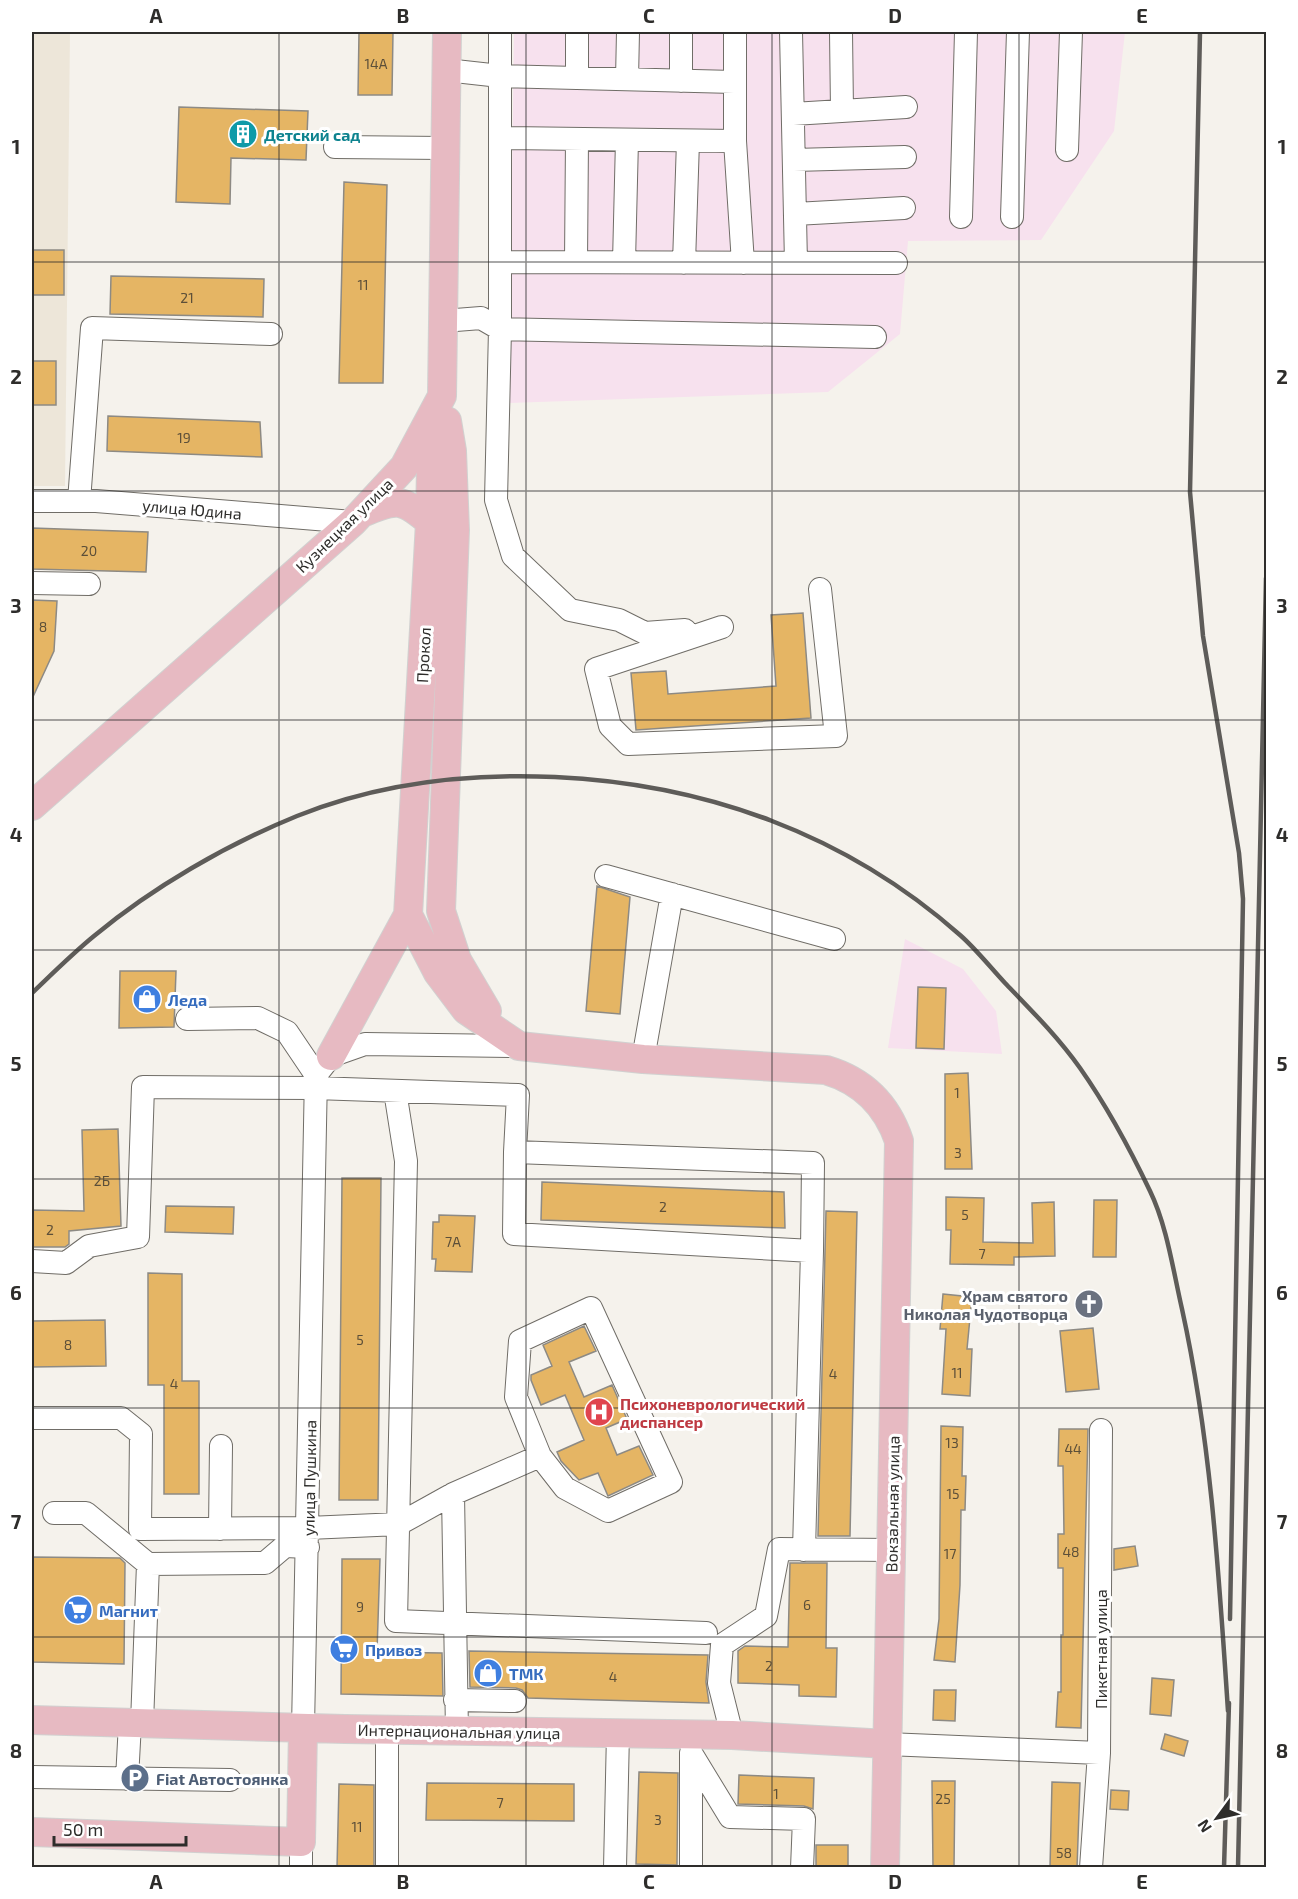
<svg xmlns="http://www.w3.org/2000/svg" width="1298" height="1899" font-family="'Exo 2',sans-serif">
<rect width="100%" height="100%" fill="#f5f2ec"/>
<!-- built -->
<path fill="#ede6d9" d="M32 32H70L65 486H32Z"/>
<!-- industrial -->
<path fill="#f7e1ee" d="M514 32H1125L1114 131 1041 240 908 241 900 334 828 392 509 403Z
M905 939 963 969 996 1011 1002 1054 888 1048Z"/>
<!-- building -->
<path fill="#e5b564" stroke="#8d8a84" stroke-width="1.5" d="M359 32H393L392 95H358Z
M179 107 308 111 306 160 231 158 230 204 176 202Z
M344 182 387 185 383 383H339Z
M32 250H64V295H32Z
M111 276 264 279 263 317 110 314Z
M32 361H56V405H32Z
M108 416 260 422 262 457 107 451Z
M32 528 148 532 146 572 32 569Z
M32 600 57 601 54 651 32 699Z
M803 613 811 718 636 730 631 673 666 671 668 694 776 686 771 615Z
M597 886 630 897 620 1014 586 1011Z
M120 971H176L174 1027 119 1028Z
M918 987 946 988 944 1049 916 1048Z
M968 1073 972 1169H945V1074Z
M118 1129 121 1226 69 1231V1244L65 1247H32V1210L84 1211 82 1130Z
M342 1178H381L378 1500H339Z
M542 1182 784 1192 785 1228 541 1220Z
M946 1197 984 1198 983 1242 1033 1243 1032 1203 1054 1202 1055 1256 1014 1257V1265L950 1264 951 1230H946Z
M1094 1200H1117L1116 1257H1093Z
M166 1206 234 1207 233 1234 165 1232Z
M826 1211 857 1212 850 1536H818Z
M439 1215 475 1216 472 1272 435 1271 436 1259H432L433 1222H439Z
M148 1273 182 1274V1381H199V1494H164V1385H148Z
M943 1294 972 1297 967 1349H972L970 1396 942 1394 946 1329H940Z
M105 1320 106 1366 32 1367V1321Z
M584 1326 596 1351 569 1362 584 1397 612 1385 627 1419 606 1428 617 1455 639 1446 653 1475 608 1496 598 1473 579 1480 561 1461 557 1452 584 1440 565 1395 541 1405 531 1380V1375L552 1366 543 1345Z
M1093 1328 1099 1389 1066 1392 1060 1331Z
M941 1426 963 1427 962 1476H966L965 1510H961L960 1585 955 1662 934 1660 939 1619Z
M1059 1429H1088L1081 1728 1056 1727 1058 1692H1061V1635H1063V1568H1058V1534H1064L1063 1466H1058Z
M1135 1546 1138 1566 1114 1570V1549Z
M32 1557 120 1558 125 1563 124 1664 32 1662Z
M342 1559H380L377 1652 442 1653 443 1696 341 1694Z
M790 1563H827L826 1648H837L836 1697 799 1696V1685L738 1683V1651L745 1646 788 1647Z
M469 1651 708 1655 706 1682 709 1703 528 1698 522 1690 516 1688 470 1687Z
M1152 1678 1174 1680 1171 1716 1150 1714Z
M934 1690H956L955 1721 933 1720Z
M1165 1734 1188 1741 1184 1756 1161 1749Z
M639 1772 678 1773 677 1865 636 1864Z
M739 1775 814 1778 813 1809 804 1806 738 1804Z
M932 1781H955L954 1868H933Z
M1052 1782 1080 1783 1077 1868H1050Z
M427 1783 574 1784V1821L426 1820Z
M339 1784 374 1785V1868H337Z
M1111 1790 1129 1791 1128 1810 1110 1809Z
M816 1845H848V1868H816Z"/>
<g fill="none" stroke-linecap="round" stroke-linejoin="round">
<!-- minor casing -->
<g stroke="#706d67" stroke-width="24">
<path id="minor" d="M500 32V329L875 337
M577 32V78
M681 32V81
M735 32V141L743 263
M791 32 796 263
M841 32 842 111
M446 70 500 76 734 82
M627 79 628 32
M793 114 906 107
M500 138 735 141
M335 147 444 148
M1067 150 1071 32
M794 160 905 157
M795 214 904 208
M961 217 966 32
M1012 217 1018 32
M500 262 896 263
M576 262 577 139
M624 262 627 140
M684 263 688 141
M443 321 481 318 500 329 496 500 513 556 570 610 619 620 645 633 685 630
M32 501H96L353 522
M79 501 92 328 271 334
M32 583 89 584
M722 627 596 669 610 726 628 744 836 736 820 589
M606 876 834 939
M187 1019 258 1018 287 1032 316 1075
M643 1059 672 894
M395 1091 406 1161 396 1621 706 1633
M515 1152 514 1234 812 1251 804 1550
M32 1261 66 1263 89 1246 138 1237 143 1087 315 1088 518 1095 515 1152 813 1163 812 1251
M591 1308 671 1482 608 1511 565 1488 540 1456 516 1397 520 1341Z
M32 1418H121L141 1434 140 1529 308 1528 399 1524 453 1494 540 1456
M453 1494 457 1732
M54 1513H86L148 1564 265 1563 285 1546 308 1547
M220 1529 221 1446
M455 1700 515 1701
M142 1723 148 1564
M303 1728 316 1075 331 1056 365 1044 519 1046
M732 1735 719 1683 722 1645 766 1616 779 1549 891 1550
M887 1744 1099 1753
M691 1753 730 1817 804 1819 802 1868
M32 1777 230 1780
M127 1779 130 1723
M301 1868V1842
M387 1868V1730
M615 1868 618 1733
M691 1868V1754
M1091 1868 1099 1753 1101 1430"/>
</g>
<!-- major casing -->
<g stroke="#d1d1d0" stroke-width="30">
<path id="major" d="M447 421 452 451 455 530 441 911 457 960 487 1011
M362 513C397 498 402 498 430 522
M32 806 353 522 404 467 442 396 447 32
M408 915 438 973 466 1010 519 1046 643 1059 826 1070C863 1081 887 1105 899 1141L885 1868
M331 1056 408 915 430 522 431 467 438 419
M32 1720 345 1729 732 1735 887 1744
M32 1832 301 1842 303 1728"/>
</g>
<!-- minor -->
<use href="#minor" stroke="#fff" stroke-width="22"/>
<!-- major -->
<use href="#major" stroke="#e7bac2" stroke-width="28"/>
<!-- rail -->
<path stroke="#5e5c59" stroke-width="4.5" d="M1200 32 1190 492 1203 636 1239 853 1243 899 1230 1619
M32 993C52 974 72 954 94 936 153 887 226 845 297 816 379 783 467 773 555 777 706 784 846 834 960 935 976 949 990 967 1005 983 1031 1010 1058 1037 1080 1068 1106 1105 1130 1149 1150 1191 1167 1226 1173 1270 1182 1309 1211 1441 1219 1576 1228 1711
M1224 1868 1229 1703
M1238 1868 1266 578"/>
</g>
<!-- grid -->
<path fill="none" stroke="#2e2d2b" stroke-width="1.5" stroke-opacity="0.55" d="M279 32V1868M526 32V1868M772 32V1868M1019 32V1868M32 262H1266M32 491H1266M32 720H1266M32 950H1266M32 1179H1266M32 1408H1266M32 1637H1266"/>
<!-- icons -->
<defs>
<g id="building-disc" transform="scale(1.5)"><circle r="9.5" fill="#0f9aa8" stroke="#fff"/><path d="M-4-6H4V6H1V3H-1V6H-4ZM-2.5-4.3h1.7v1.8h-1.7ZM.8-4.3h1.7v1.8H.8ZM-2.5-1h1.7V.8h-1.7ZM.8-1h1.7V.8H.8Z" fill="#fff"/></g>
<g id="shop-disc" transform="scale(1.5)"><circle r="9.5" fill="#3f7fe0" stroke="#fff"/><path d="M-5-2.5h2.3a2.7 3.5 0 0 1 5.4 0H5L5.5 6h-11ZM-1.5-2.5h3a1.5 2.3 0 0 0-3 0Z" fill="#fff"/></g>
<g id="church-disc" transform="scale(1.5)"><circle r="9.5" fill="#6b7280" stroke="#fff"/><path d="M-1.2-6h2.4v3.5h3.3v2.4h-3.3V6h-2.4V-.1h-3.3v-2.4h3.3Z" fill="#fff"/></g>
<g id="hospital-disc" transform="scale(1.5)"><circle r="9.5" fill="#e0444e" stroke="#fff"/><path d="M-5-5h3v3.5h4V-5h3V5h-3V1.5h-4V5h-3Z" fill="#fff"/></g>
<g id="supermarket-disc" transform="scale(1.5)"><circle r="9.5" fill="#3f7fe0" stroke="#fff"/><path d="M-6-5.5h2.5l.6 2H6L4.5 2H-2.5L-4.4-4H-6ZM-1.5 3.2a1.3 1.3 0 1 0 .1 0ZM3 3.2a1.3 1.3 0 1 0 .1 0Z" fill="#fff"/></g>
<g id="parking-disc" transform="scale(1.5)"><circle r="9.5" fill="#5c6f8a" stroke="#fff"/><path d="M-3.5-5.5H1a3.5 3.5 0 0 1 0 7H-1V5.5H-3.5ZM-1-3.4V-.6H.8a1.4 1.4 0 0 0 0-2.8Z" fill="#fff"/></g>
</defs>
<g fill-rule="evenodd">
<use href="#building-disc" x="243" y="134"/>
<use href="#shop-disc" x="147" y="999"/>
<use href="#church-disc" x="1089" y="1304"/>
<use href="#hospital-disc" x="599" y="1412"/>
<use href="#supermarket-disc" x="78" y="1610"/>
<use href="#supermarket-disc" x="344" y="1649"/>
<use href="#shop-disc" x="488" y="1673"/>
<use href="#parking-disc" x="135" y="1778"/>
</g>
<g text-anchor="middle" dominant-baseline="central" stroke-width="6" stroke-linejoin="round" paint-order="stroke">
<!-- number labels -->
<g font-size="14" fill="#5c4f39">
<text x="376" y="63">14А</text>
<text x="363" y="284">11</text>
<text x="187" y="297">21</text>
<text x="184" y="437">19</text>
<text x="89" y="550">20</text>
<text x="43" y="626">8</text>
<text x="957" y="1092">1</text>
<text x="958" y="1152">3</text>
<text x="102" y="1180">2Б</text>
<text x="663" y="1206">2</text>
<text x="965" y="1214">5</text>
<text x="50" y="1229">2</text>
<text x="453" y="1241">7А</text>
<text x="982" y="1253">7</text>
<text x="360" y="1339">5</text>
<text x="68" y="1344">8</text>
<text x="957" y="1372">11</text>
<text x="833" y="1373">4</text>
<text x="174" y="1383">4</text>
<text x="952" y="1442">13</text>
<text x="1073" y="1448">44</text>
<text x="953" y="1493">15</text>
<text x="1071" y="1551">48</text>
<text x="950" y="1553">17</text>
<text x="807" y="1604">6</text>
<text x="360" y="1606">9</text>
<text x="769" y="1665">2</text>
<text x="613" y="1676">4</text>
<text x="776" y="1793">1</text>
<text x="943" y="1798">25</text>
<text x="500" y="1802">7</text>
<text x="658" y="1819">3</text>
<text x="357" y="1826">11</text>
<text x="1064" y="1852">58</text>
</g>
<!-- culture labels -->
<g font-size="16" font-weight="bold" fill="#0d838f" stroke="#fff" text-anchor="start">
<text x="264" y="134">Детский сад</text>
</g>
<!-- street labels -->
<g font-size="16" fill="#2e2d2b" stroke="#fff">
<text transform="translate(192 509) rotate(5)">улица Юдина</text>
<text transform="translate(344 525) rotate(-44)">Кузнецкая улица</text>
<text transform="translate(423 655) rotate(-87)">Прокол</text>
<text transform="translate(309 1478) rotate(-89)">улица Пушкина</text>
<text transform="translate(892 1504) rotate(-89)">Вокзальная улица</text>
<text transform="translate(1100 1649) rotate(-90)">Пикетная улица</text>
<text transform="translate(459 1731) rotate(1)">Интернациональная улица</text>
</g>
<!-- shop labels -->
<g font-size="16" font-weight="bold" fill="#366cbe" stroke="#fff" text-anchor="start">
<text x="168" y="999">Леда</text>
<text x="99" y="1610">Магнит</text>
<text x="365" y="1649">Привоз</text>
<text x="509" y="1673">ТМК</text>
</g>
<!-- worship labels -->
<g font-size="16" font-weight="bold" fill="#5b616d" stroke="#fff" text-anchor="end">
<text x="1068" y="1295">Храм святого<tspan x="1068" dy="18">Николая Чудотворца</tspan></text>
</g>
<!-- health labels -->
<g font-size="16" font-weight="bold" fill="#be3a42" stroke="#fff" text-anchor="start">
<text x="620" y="1403">Психоневрологический<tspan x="620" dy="18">диспансер</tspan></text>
</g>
<!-- service labels -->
<g font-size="16" font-weight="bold" fill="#4e5e75" stroke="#fff" text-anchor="start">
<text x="156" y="1778">Fiat Автостоянка</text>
</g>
</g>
<!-- border -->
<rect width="1298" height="1899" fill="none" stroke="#ffffff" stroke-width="66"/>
<!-- north arrow -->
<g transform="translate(1217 1818) rotate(237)" stroke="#ffffff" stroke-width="4.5" paint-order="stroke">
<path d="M0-4.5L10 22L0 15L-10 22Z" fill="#2e2d2b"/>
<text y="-9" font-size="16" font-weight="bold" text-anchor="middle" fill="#2e2d2b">N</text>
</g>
<!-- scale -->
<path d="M54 1836v9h132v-9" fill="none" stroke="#2e2d2b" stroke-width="3"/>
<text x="63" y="1836" font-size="18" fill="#2e2d2b" stroke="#ffffff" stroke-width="4.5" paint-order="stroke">50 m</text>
<rect x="33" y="33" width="1232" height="1833" fill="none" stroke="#2e2d2b" stroke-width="2"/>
<g font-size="20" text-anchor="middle" font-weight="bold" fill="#2e2d2b">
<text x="156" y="23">A</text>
<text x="403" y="23">B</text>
<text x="649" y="23">C</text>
<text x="895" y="23">D</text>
<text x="1142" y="23">E</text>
<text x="16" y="154">1</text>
<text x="1282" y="154">1</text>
<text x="16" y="384">2</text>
<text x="1282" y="384">2</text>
<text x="16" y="613">3</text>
<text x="1282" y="613">3</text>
<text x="16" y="842">4</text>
<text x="1282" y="842">4</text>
<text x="16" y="1071">5</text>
<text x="1282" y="1071">5</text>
<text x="16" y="1300">6</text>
<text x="1282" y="1300">6</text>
<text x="16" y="1529">7</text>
<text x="1282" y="1529">7</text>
<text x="16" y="1758">8</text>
<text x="1282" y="1758">8</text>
<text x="156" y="1889">A</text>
<text x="403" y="1889">B</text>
<text x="649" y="1889">C</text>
<text x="895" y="1889">D</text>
<text x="1142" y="1889">E</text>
</g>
</svg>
